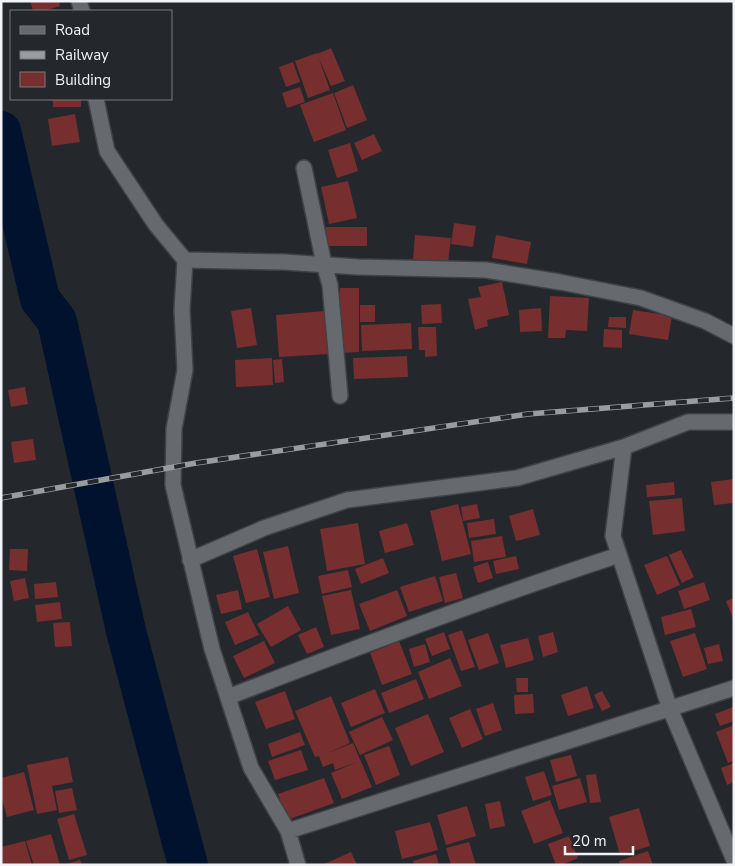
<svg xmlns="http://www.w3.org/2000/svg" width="735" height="866" font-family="'Nunito Sans',sans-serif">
<rect width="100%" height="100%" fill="#24282c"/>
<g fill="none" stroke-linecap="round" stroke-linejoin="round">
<!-- river -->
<path stroke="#00122d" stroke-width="40" d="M1 131 40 299 57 321 126 631 188 865"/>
</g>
<!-- building -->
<path fill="#772e2e" d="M30 1H59L60 6 44 11H33Z
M331 48 345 81 331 86 317 54Z
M317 53 330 90 308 98 295 61Z
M293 62 300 82 286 87 279 67Z
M353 85 367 120 347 128 334 93Z
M300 87 305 102 287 108 282 93Z
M333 93 346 130 314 142 300 105Z
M53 99H81V107H53Z
M75 114 80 142 52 146 48 119Z
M374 134 382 151 362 160 354 143Z
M350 143 358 171 337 178 328 150Z
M348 181 357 218 329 224 321 187Z
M454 223 476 226 473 247 451 244Z
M326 227H367V246H326Z
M415 235 451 238 448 263 413 259Z
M496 235 531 242 527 264 492 258Z
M502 282 509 315 487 320 488 326 475 330 468 299 481 297 478 287Z
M340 288H359V352L340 353Z
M550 296 589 298 587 331 566 330 565 338H548Z
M441 304 442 323 422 324 421 305Z
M360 305H375V322H360Z
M251 308 257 345 237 348 231 311Z
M541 308 542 331 520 332 519 310Z
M633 310 672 316 668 340 629 334Z
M325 311 329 354 279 357 276 315Z
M609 317H626V328L608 327Z
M411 323 412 349 362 351 361 325Z
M418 327H436L437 356 425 357V350H419Z
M604 329 622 330V348L603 347Z
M407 356 408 377 354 379 353 358Z
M272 358 273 385 236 387 235 360Z
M282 359 284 382 275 383 273 360Z
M25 387 28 404 11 407 8 390Z
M33 439 36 460 14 463 11 442Z
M734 479V503L714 505 711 482Z
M674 482 675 495 647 497 646 485Z
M682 498 685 531 653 535 649 501Z
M458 504 471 554 442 561 430 511Z
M477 504 480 518 463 521 461 507Z
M533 509 540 535 516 541 509 516Z
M494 519 496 534 469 538 467 523Z
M358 523 365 564 327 571 320 529Z
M407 523 414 545 385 553 379 531Z
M502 536 506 557 474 562 471 541Z
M288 546 299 593 274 599 263 552Z
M10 549H28L27 571 9 570Z
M257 549 270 597 246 603 233 556Z
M681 550 694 577 682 583 669 555Z
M516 556 519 569 496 574 493 561Z
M667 556 680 585 657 595 644 565Z
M383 558 389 573 361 584 355 569Z
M488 562 493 578 478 583 473 567Z
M348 570 352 587 322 594 318 576Z
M456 573 463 598 445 603 439 577Z
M435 576 443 601 409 612 400 587Z
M25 578 29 598 14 601 10 581Z
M56 582 58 597 35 599 34 584Z
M704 582 710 600 684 609 678 591Z
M238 590 242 609 221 614 216 595Z
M351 590 360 629 331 635 322 596Z
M397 590 407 616 370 631 359 604Z
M734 598V621L726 601Z
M60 602 62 619 37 622 35 605Z
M288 606 301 630 271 647 257 624Z
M691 609 696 627 665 635 661 617Z
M248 612 259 635 235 645 225 622Z
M70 622 72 646 55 647 53 623Z
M316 627 324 647 307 654 298 635Z
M462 630 475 667 461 671 448 635Z
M444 632 450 649 432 656 425 639Z
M553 632 558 652 543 657 538 636Z
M488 633 499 663 479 670 468 640Z
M695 633 707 669 683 677 670 641Z
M528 638 534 660 506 668 500 645Z
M264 641 275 663 244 678 233 656Z
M399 641 412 674 382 685 370 653Z
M425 644 430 662 414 667 409 649Z
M719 644 723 661 708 664 704 648Z
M450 658 462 686 429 699 418 672Z
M516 678H528V692H517Z
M416 679 424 699 389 713 381 693Z
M587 686 594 708 568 716 561 695Z
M375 689 385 713 351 727 341 703Z
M285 691 295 719 266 729 255 702Z
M602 691 611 707 602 711 594 695Z
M533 694 534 713 515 714 514 695Z
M331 696 350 743 328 753 353 743 372 787 342 799 331 773 357 762 335 770 333 763 323 767 319 756 315 757 295 711Z
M493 703 502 730 485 736 476 709Z
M733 707 734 721 720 726 715 714Z
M470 709 483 739 462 748 449 718Z
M428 714 444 752 411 766 395 728Z
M382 717 393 740 360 755 349 732Z
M734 725V761L728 763 716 732Z
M300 732 305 745 272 757 268 744Z
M389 746 400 775 376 785 364 755Z
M301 750 308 770 275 780 268 761Z
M571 755 577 776 556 782 550 760Z
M68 757 73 782 52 786 57 810 37 814 27 765Z
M734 763V782L727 785 721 768Z
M544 771 552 795 533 801 525 777Z
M24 772 34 810 7 817 1 796V778Z
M596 774 601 802 590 803 586 775Z
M324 778 334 803 287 820 278 794Z
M580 778 587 802 559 810 552 786Z
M72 788 77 810 59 813 55 791Z
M550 800 563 833 534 844 521 811Z
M500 801 505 826 490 829 485 804Z
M467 806 476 836 446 845 437 815Z
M639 808 650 846 620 855 609 817Z
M74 814 87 855 69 860 57 819Z
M430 822 438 850 402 859 395 831Z
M51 834 60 865H34L26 841Z
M569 836 578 858 562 865H556L548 844Z
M25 841 32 865H1V847Z
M469 842 476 865H451L446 848Z
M648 851 653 865H620L619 861Z
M351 852 357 865H322Z
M436 854 439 865H414L413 861Z
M80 860 82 865H67L66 864Z"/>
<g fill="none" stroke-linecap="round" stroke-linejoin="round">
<!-- minor casing -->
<g stroke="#404346" stroke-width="18">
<path id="minor" d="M79 1 82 11
M96 99 107 151 156 225 185 260
M304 168 324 264 330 285 340 396
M734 422H688L624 447 613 536 670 709 734 860
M190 560 264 528 347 500 517 478 624 447
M228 697C358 647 487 598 619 555
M288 831 734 688
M298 865 288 831 251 768 212 649 173 485 174 429 185 370 182 310 185 260 284 262 358 267 486 270 560 282 641 298 705 321 734 336"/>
</g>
<!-- minor -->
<use href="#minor" stroke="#666a6f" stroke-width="15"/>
<!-- rail casing -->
<g stroke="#9a9da0" stroke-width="5.5">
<path id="rail" d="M1 498 196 463 528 414 734 398"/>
</g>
<!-- rail -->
<use href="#rail" stroke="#24282c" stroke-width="4" stroke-dasharray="11" stroke-linecap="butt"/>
</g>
<!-- border -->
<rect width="735" height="866" fill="none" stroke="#f1f3f6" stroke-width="5"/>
<!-- legend -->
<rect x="10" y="10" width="162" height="90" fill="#24282c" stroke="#76797d"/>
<rect x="20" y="26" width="25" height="8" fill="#666a6f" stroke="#76797d"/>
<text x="55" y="35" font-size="15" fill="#f1f3f6">Road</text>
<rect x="20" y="51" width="25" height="8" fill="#9a9da0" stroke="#76797d"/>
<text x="55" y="60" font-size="15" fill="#f1f3f6">Railway</text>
<rect x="20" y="72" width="25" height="15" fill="#772e2e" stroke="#76797d"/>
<text x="55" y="85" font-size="15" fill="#f1f3f6">Building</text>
<!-- scale -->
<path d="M565 846v8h68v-8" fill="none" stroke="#f1f3f6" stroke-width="2.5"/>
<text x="572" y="846" font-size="15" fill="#f1f3f6" stroke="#24282c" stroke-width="4" paint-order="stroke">20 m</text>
</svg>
